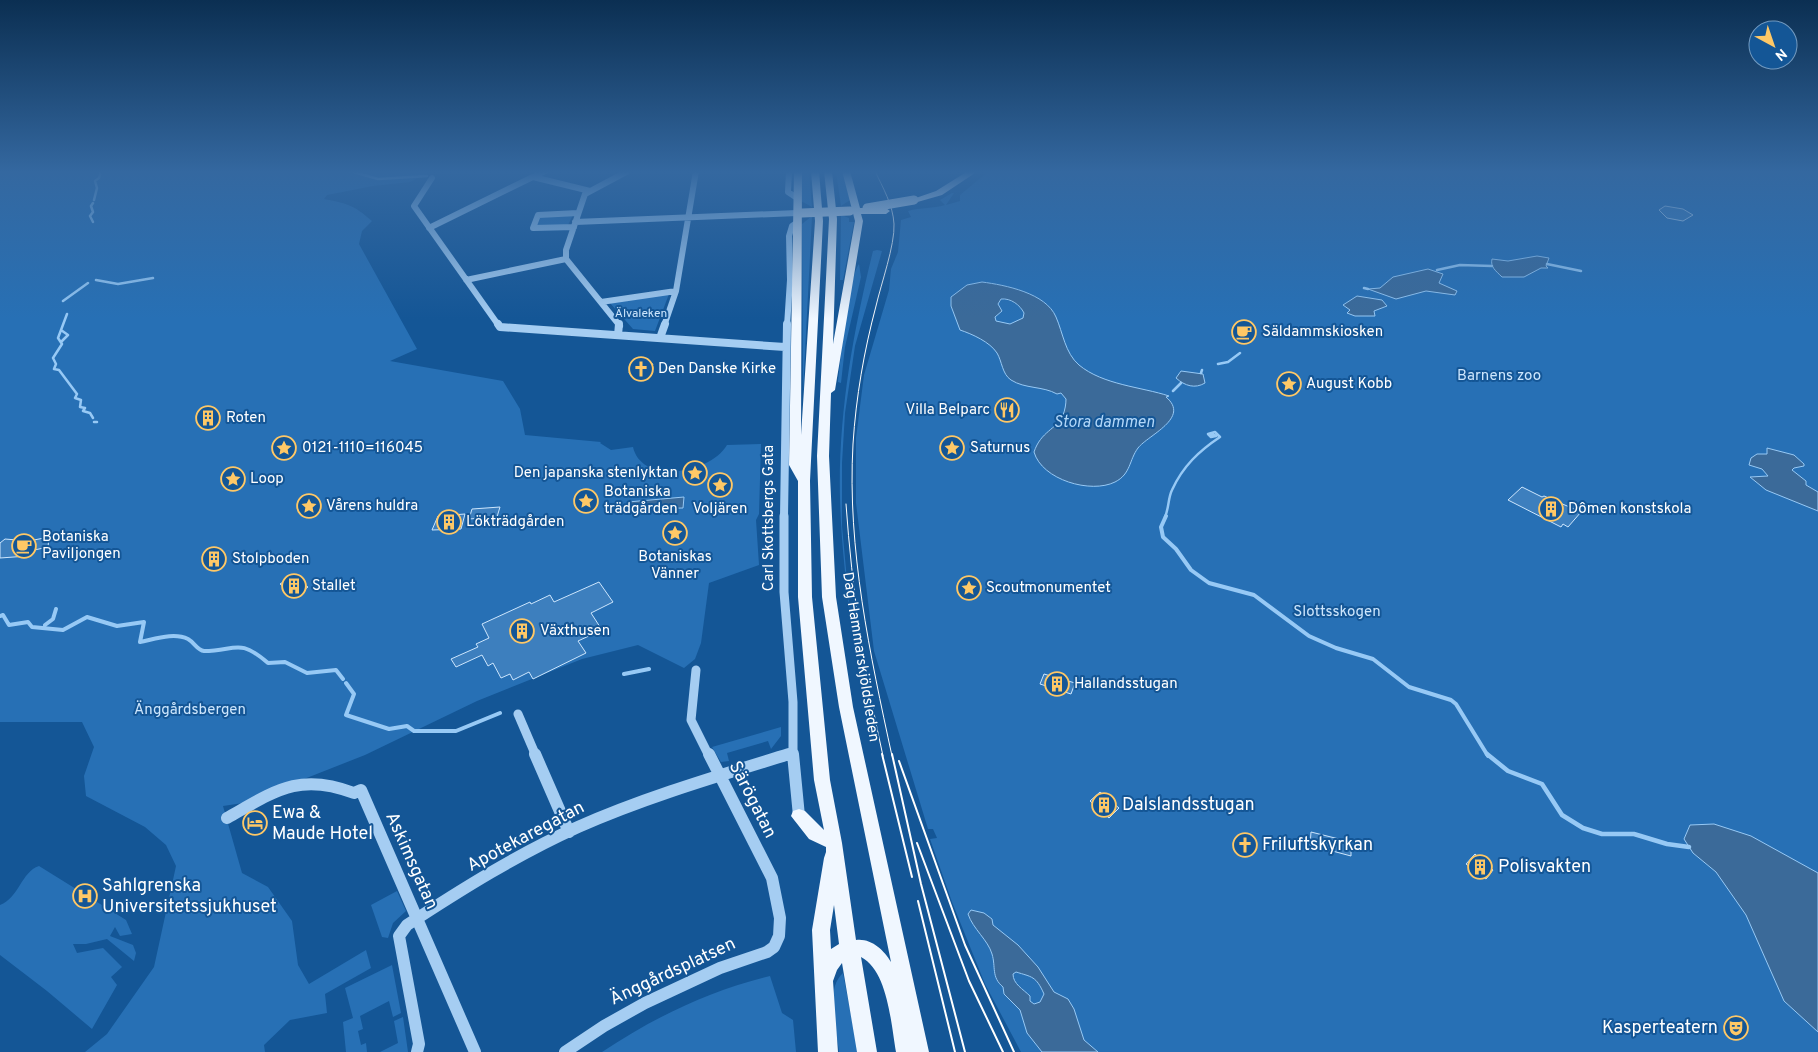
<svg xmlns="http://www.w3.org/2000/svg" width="1818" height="1052" font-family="Overpass,sans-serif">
<rect width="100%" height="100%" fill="#145696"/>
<!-- green -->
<path fill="#2770b5" d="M0 171H431L410 182 373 186 327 195 324 199C346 203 354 205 372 221L362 231 359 244 417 349 390 361 503 381 520 409 525 435 601 442 600 443 611 450 633 447C642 486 711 473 727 445L761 444 759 514 756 520 759 565 709 583 701 643 695 659 684 668 638 645 582 659 477 701 365 755 243 803 223 806 242 873 268 887 292 921 298 965 309 984 366 950 371 968 325 994 327 1013 290 1020 264 1045 265 1052H85L107 1034 154 967 176 866 166 845 145 827 86 796 84 776 94 747 82 722H0Z
M801 171H809L812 207 801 201Z
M836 171H842L850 200 841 206Z
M989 171H1818V1052H1021L985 984 952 902 930 839 937 838 933 829H928L874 651 856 503V438L864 375 889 290 891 269 898 252 901 220 911 217 908 211C921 207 933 209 945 205L940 200 952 193H954L946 205 960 201V195Z
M573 215 568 225H537L540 217Z
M841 215 849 218V222H854L843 280H840Z
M812 216 803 393 802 224Z
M877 250 882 251 855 346 845 413 842 463V526L851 623C846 582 841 540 840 499 838 415 853 332 873 251Z
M859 264 861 277 845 347 841 383 838 382C841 359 848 279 859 264Z
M669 294 655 331 633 329 610 303Z
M781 727V736L771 749 768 741 727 753 729 761 721 762 712 747Z
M39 866 126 920 132 934 120 936 115 927 110 936 133 945 136 953 134 961 107 939 86 944H73L77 953 103 948 122 967 111 977 117 985 92 1029 47 991 0 955V905C19 898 21 872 39 866Z
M397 891 406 911 393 923 388 938 382 937 371 905Z
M392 965 401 1013 393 1017 389 1001 360 1016 363 1029 358 1031 361 1045 366 1043 367 1052H346L343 1022 353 1018 345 988Z
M843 973 858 1052H839C837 1030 824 990 843 973Z
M770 976 782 1013 793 1020 796 1052H602C653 1018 710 990 770 976Z
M403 1017 408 1052H380L398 1043 394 1021Z"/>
<!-- water -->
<path fill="#3b6a99" stroke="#97c9f5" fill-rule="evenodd" d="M1537 256 1549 258 1546 266 1548 268H1541L1524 277H1502C1496 271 1490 267 1492 259L1508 261Z
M1428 269 1443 274 1439 283 1457 291 1455 295 1426 291 1396 299 1368 289 1380 288 1393 277Z
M982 282C1005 285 1046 293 1056 317 1063 333 1065 353 1079 365 1103 385 1142 387 1169 396L1166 397C1191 418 1148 435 1138 448 1129 460 1131 474 1115 482 1091 494 1042 480 1034 452 1041 431 1056 430 1063 415 1065 410 1066 404 1066 399L1061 393 1057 394C1043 386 1025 389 1011 380 1002 374 1002 361 997 353 990 342 972 334 960 330L951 306V297L967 285ZM1001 299C1011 298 1020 305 1024 313L1023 318 1010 324 996 321 995 317 1002 311 998 304Z
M1357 296 1382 300 1387 306 1374 311 1375 316H1355L1347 313 1350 310 1343 305Z
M1181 371 1203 374 1205 383C1195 389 1185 386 1176 378Z
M1767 448 1794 455 1804 464V466L1794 468 1792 470 1806 481V485L1818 492V511L1766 490 1750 477 1768 476 1762 469 1749 465 1751 458 1757 454H1767Z
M684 497 683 508 626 509 628 502Z
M1714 824 1751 836 1818 873V1032L1784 1001 1746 915 1716 872 1693 853 1684 839 1690 825Z
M971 910 984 913 992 919 993 925 1018 945 1038 967 1054 992 1068 999 1074 1009 1084 1040 1098 1052H1042L1027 1033 1020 1010 1004 994 1003 987C991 977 996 967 992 954 988 940 973 929 968 914ZM1016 972C1032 977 1036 976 1044 994L1040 1002 1034 1004 1030 1001V996C1023 989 1013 984 1013 974Z"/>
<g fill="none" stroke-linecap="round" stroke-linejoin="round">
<!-- stream-far2 -->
<path stroke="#97c9f5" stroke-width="2.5" d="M350 171 378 179 427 176
M94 200 97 188 95 181 99 178 101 171
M93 203 91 206 93 212 90 216 93 222
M1547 264 1581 271
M1437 270 1460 265 1492 266
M96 280 118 284 153 278
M1364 288 1368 289
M63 301 88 283
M67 314 58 338 62 344 53 358 56 364 54 369 59 370 77 394 75 398 81 400 80 407 85 408 83 411 90 413 93 418
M61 330 68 335 61 342
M1218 364 1228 362 1240 353
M1201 373 1202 370
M1173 391 1181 383
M94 422H97
M1165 517C1169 508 1168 498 1172 490 1183 466 1199 451 1220 437L1215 432 1208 434 1211 437 1216 436 1211 434 1214 435"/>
<!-- stream-far1 -->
<path stroke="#97c9f5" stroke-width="4" d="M1166 516 1161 527 1163 537 1176 549 1191 570 1209 583 1254 595 1309 636 1336 648 1373 659 1409 687 1451 700 1456 704 1488 756
M0 616 3 615 9 625 28 622 32 627 63 630 87 617 117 626 144 622 140 642C155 639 174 632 188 639 195 643 197 650 204 651 236 651 238 637 268 663L285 662 307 673 336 670 343 679
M45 625 53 619 56 609
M624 674 649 669
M346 683 354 694 346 715 389 729 407 726 414 731H456L500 713"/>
<!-- stream -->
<path stroke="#97c9f5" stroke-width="4.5" d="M1487 754 1508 771 1542 784 1562 815 1583 828 1602 834H1634L1667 844 1689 847"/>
</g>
<!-- building -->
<path fill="#3d7fbe" stroke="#cde6fd" d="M1665 206 1683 209 1693 215 1683 221 1667 218 1659 210Z
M634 363 653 364 647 375 629 373Z
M1522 487 1542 497 1544 496 1581 512 1568 527 1563 524 1561 527 1508 500Z
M500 507 497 517 469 519 472 509Z
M465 514 461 529 432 530 438 516Z
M49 537 48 547 30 551 28 556 0 558V543L5 539 29 541Z
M214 551 226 560 214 567 202 558Z
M291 577 308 587 297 595 280 584Z
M599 582 613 602 591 613 602 630 578 641 586 653 533 679 529 672 513 680 510 674 501 678 493 663 488 666 482 655 456 667 451 659 478 647 476 644 489 638 482 624 530 602 531 604 550 595 554 602Z
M1044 674 1075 683 1071 694 1040 684Z
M1100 792 1119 808 1109 818 1090 801Z
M1311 832 1351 842V856L1310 845Z
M1475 854 1493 870 1486 879 1466 864Z"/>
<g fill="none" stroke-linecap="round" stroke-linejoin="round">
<!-- minor-far3 -->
<path stroke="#a5cdf2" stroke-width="6" d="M789 171 788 192 797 198
M533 177 590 191
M432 178 414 206 499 326
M575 222 797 213
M574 227 533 228 538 215 578 213
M429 228 545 171
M466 280 566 259
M601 302 676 291
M620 326 566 259V250L585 194 628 171
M664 326 676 291 696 171
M787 326 790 280 789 236 792 226 798 222"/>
<!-- minor-far2 -->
<path stroke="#a5cdf2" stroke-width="8" d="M498 324 500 327 785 347
M618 335 619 324
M660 338 665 324
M784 517 787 324"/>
<!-- minor-far1 -->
<path stroke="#a5cdf2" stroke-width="9" d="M784 516V592L793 702V756
M696 670 691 720 709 756
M518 714 536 756
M785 756 793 753"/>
<!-- minor -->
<path stroke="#a5cdf2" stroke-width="12" d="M535 754 569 832
M793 754 799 816
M227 818C275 791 299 772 354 793L361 790 475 1052
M417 1052 419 1044 399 936 407 925C462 889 518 854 578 827 646 797 718 776 789 754
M565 1052 604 1026 645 1003 720 968 767 952 774 947 779 936 780 918 772 878 709 754"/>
<!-- major -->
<path fill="#f0f7ff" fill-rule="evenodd" d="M794 171H802L801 435 815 221 811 171H819L823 221 810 481 812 597 830 780 842 843 856 940C871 938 884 950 891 962L839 707 822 597 817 456 829 219 824 171H832L837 219 833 344 855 221 842 171H850L860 208H886L890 211 886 214H861L863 221 835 390 831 393 829 456 836 597 853 707 929 1052H896C891 1024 888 971 861 957L877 1052H857L842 963 837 970 833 981 838 1052H818L812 930 824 858 826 852V847L809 839 791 816 793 811 799 809 805 811 824 830 814 780 798 597V481L789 465ZM834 905 839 944 831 949 830 930Z
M968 171H978L942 195 914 203 910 200 936 191Z"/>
<!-- tram-far1 -->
<path stroke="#fff" stroke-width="1" d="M875 171C883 188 893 205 894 224 895 245 881 284 876 306 864 351 856 397 853 444 847 549 870 654 892 756
M846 504C852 589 864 672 883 756"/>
<!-- tram -->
<path stroke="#fff" stroke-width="2" d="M882 754 912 877
M892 754 921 884 965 1052
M899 761 965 945 1014 1052
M917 843 969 981 1003 1052
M918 901 955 1052"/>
<!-- major-bridge -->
<path stroke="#f0f7ff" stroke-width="9" d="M867 208 914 200
M802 213 850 211"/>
</g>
<!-- sky -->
<linearGradient id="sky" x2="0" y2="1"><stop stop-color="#0b2f52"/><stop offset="0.54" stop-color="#3468a0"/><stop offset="1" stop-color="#3468a0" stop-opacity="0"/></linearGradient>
<rect width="1818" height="319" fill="url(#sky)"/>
<!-- icons -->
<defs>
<g id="cafe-ring" transform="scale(1.25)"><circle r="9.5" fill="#145696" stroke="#ffc866" stroke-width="1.5"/><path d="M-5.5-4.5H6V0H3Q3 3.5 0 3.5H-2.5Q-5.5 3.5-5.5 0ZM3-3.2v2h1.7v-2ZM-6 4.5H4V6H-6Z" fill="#ffc866"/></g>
<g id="church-ring" transform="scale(1.25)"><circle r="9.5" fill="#145696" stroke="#ffc866" stroke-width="1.5"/><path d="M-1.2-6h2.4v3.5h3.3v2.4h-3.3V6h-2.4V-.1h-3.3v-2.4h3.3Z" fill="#ffc866"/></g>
<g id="sight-ring" transform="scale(1.25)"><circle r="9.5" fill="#145696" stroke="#ffc866" stroke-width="1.5"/><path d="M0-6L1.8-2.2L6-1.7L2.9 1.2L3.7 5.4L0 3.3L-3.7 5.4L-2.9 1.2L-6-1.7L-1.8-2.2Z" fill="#ffc866"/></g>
<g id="restaurant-ring" transform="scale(1.25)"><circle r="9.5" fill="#145696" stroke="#ffc866" stroke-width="1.5"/><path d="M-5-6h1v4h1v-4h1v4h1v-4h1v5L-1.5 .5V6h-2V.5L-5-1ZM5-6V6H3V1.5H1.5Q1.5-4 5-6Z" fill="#ffc866"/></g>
<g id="building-ring" transform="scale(1.25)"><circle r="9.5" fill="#145696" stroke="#ffc866" stroke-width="1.5"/><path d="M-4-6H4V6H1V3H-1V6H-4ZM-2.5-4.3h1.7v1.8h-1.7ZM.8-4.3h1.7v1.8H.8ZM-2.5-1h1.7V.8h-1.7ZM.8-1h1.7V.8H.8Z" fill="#ffc866"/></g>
<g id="hotel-ring" transform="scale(1.25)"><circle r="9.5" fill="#145696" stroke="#ffc866" stroke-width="1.5"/><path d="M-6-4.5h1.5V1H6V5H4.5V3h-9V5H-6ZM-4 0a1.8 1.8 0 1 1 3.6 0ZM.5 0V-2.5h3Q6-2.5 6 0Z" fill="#ffc866"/></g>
<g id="hospital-ring" transform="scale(1.25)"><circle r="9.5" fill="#145696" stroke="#ffc866" stroke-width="1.5"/><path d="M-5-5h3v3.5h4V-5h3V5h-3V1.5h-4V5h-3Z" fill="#ffc866"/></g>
<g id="theatre-ring" transform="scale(1.25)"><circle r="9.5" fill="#145696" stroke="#ffc866" stroke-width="1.5"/><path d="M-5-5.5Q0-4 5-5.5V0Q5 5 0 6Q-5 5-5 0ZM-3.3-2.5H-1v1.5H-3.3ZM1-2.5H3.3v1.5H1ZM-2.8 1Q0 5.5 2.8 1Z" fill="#ffc866"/></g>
</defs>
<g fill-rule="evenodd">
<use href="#cafe-ring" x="1244" y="332"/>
<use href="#church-ring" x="641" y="369"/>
<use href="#sight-ring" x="1289" y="384"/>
<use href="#restaurant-ring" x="1007" y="410"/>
<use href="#building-ring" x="208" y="418"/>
<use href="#sight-ring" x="284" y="448"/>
<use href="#sight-ring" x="952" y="448"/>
<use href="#sight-ring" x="695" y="473"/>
<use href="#sight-ring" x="233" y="479"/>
<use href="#sight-ring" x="720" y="485"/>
<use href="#sight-ring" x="586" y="501"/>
<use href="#sight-ring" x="309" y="506"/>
<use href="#building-ring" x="1551" y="509"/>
<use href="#building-ring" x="449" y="522"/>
<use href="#sight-ring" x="675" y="533"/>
<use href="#cafe-ring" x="24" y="546"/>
<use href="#building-ring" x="214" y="559"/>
<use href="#building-ring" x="294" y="586"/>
<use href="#sight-ring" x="969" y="588"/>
<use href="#building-ring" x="522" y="631"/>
<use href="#building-ring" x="1057" y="684"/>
<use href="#building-ring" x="1104" y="805"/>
<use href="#hotel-ring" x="255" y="823"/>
<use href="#church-ring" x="1245" y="845"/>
<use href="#building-ring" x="1480" y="867"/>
<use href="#hospital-ring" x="85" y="896"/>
<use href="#theatre-ring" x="1736" y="1028"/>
</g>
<g text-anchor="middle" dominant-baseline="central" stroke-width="4" stroke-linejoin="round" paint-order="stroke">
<!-- far-park labels -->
<g font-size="12" fill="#cde6fd" stroke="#145696">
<text x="641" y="314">Älvaleken</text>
</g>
<!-- poi labels -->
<g font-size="15" fill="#fff" stroke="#145696" text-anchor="start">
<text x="1262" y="332">Säldammskiosken</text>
<text x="658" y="369">Den Danske Kirke</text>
<text x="1306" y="384">August Kobb</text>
<text x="990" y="410" text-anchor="end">Villa Belparc</text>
<text x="226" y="418">Roten</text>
<text x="302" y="448">0121-1110=116045</text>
<text x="970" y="448">Saturnus</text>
<text x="678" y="473" text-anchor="end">Den japanska stenlyktan</text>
<text x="250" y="479">Loop</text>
<text x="604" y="492">Botaniska<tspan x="604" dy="17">trädgården</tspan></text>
<text x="326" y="506">Vårens huldra</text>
<text x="720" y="509" text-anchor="middle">Voljären</text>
<text x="1568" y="509">Dômen konstskola</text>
<text x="466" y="522">Lökträdgården</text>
<text x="42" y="537">Botaniska<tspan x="42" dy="17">Paviljongen</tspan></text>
<text x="675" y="557" text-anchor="middle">Botaniskas<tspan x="675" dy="17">Vänner</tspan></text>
<text x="232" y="559">Stolpboden</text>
<text x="312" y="586">Stallet</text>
<text x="986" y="588">Scoutmonumentet</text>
<text x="540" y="631">Växthusen</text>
<text x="1074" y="684">Hallandsstugan</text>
</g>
<!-- park labels -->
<g font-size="15" fill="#cde6fd" stroke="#145696">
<text x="1499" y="376">Barnens zoo</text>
<text x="1337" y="612">Slottsskogen</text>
<text x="190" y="710">Änggårdsbergen</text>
</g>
<!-- street labels -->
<g font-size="15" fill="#fff" stroke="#145696">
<text transform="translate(769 518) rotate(-90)">Carl Skottsbergs Gata</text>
<text transform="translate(860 657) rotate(81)">Dag Hammarskjöldsleden</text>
</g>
<!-- water labels -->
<g font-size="16" font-style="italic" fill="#b2d7f9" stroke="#145696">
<text x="1104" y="423">Stora dammen</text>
</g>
<!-- near-street labels -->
<g font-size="18" fill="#fff" stroke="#145696">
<text transform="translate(752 800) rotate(63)">Särögatan</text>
<text transform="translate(526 837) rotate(-28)">Apotekaregatan</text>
<text transform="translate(411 861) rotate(66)">Askimsgatan</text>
<text transform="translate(673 972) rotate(-25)">Änggårdsplatsen</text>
</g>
<!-- near-poi labels -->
<g font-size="18" fill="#fff" stroke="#145696" text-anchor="start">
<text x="1122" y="805">Dalslandsstugan</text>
<text x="272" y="813">Ewa &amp;<tspan x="272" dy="21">Maude Hotel</tspan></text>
<text x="1262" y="845">Friluftskyrkan</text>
<text x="1498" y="867">Polisvakten</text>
<text x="102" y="886">Sahlgrenska<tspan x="102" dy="21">Universitetssjukhuset</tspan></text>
<text x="1718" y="1028" text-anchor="end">Kasperteatern</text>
</g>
</g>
<!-- north arrow -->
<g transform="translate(1773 45) rotate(140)"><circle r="24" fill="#145696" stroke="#729ac0"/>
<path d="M0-4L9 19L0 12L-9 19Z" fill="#ffc866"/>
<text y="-8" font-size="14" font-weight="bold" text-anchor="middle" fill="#ffffff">N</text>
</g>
</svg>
